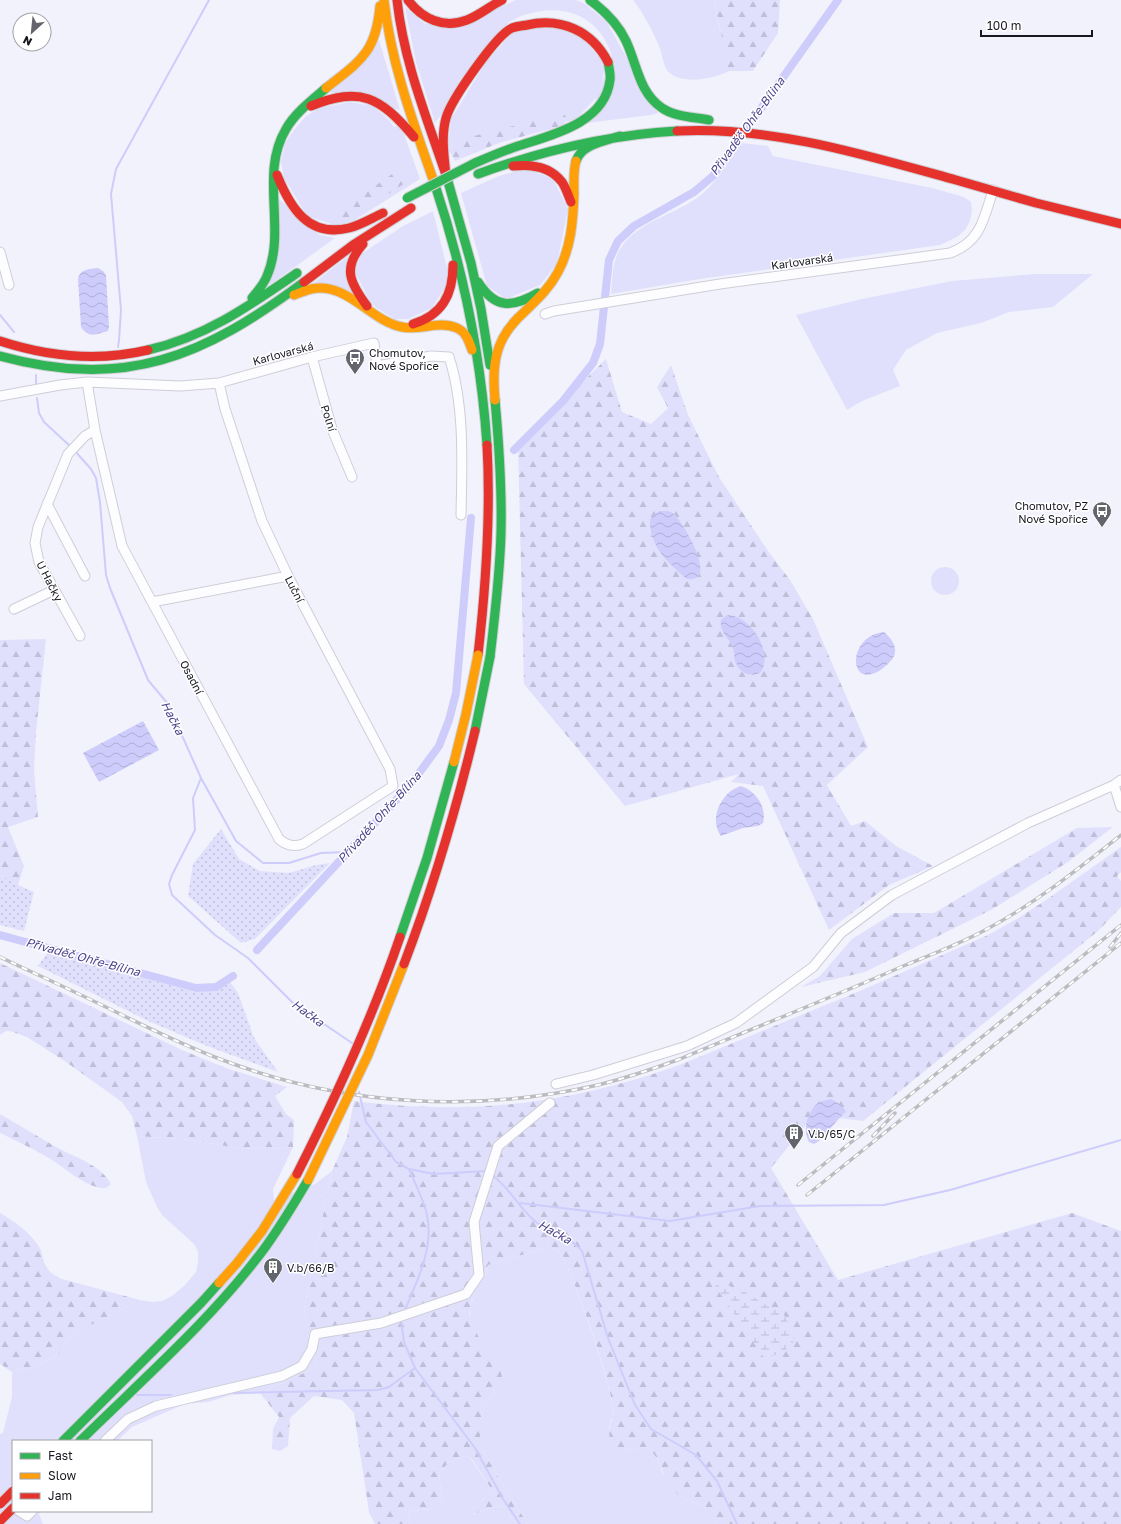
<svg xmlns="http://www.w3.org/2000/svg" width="1121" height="1524" font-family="'Golos Text',sans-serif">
<defs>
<pattern id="forest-firs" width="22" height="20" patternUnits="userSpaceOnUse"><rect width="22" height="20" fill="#e0e0fd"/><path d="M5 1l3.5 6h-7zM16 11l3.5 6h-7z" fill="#bfbfd9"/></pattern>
<pattern id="wetland-marsh" width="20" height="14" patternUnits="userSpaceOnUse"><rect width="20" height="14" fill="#e0e0fd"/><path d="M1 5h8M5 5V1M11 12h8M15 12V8" fill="none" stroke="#bfbfd9"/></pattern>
<pattern id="garden-dots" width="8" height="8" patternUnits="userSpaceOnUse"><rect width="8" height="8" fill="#e0e0fd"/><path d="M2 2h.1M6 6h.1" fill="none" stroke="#bfbfd9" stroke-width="1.8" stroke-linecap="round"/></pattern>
<pattern id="water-waves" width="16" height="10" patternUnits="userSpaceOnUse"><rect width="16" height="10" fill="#ceccfb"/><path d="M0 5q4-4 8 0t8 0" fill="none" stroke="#b0aed7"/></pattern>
</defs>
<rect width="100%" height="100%" fill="#f2f2fc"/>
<!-- green -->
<path fill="#e0e0fd" d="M516 0H576L585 4 606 21 658 113 651 115 587 123 612 56C597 8 550 0 509 22L435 123 416 62 405 7 425 24 503 6Z
M633 0H714L720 30 729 61V71C714 79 679 86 667 70 663 64 662 53 659 46 652 30 644 14 633 0Z
M569 21 605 65 600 94 575 120 465 140 457 142 448 149 451 119 486 62 513 32Z
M379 40 400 110 330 92Z
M350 102 373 106 389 120 394 127 397 126 404 134 420 179 350 223 338 226 307 216 284 178 281 162 285 143 294 130 305 117 319 108Z
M741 143 768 146 773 156 932 188 964 197 971 202 972 211 970 221 965 230 957 237 940 245 700 279 611 294C612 284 612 271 615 261 625 225 670 217 697 198 716 184 728 162 741 143Z
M520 170H530L553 179 568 209 557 264 540 285 506 299 487 286 461 193 499 176Z
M279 199 320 235 335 238 270 285Z
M433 211 448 272 446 286 432 308 408 319H395L375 307 370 301 355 272 361 254 403 226Z
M347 257 354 296 311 285Z
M1035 274H1093L1053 307 1009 312 981 323 937 333 906 350 893 370 900 386 862 401 847 410 796 315 862 299 952 281Z
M931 581a14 14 0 1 1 28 0a14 14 0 1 1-28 0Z
M137 1136 192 1140 236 1148 269 1149 293 1147 273 1189 274 1200 315 1184 332 1171 304 1309 317 1367 260 1393 231 1395 208 1402 185 1404 132 1427 117 1441H13V1511H41L39 1514 43 1524H0V1434L3 1433 12 1397V1372L30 1368 57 1356 73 1334 140 1300 153 1302 162 1301 172 1296 185 1285 196 1272 198 1261V1252L195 1245 162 1215 157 1207 146 1182Z
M549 1247 558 1251 563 1256C583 1304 600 1354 613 1405 614 1409 613 1413 612 1417 607 1434 607 1441 622 1451L642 1447 649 1448 652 1451 659 1462 662 1472 680 1497 703 1505 717 1524H528L508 1494 480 1445V1420L485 1405 498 1389 495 1355C479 1343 463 1319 473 1299 478 1287 486 1278 488 1265Z
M465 1456 470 1458 492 1490 478 1505 470 1511V1515L502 1505 515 1524H410L408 1516 411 1511 431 1509 442 1502 439 1473 449 1462Z"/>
<!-- forest -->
<path fill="url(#forest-firs)" d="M714 0H780L778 33 753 71H729Z
M560 114 566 116 565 125 499 143 455 161 448 149 457 142 474 136Z
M395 172H408L409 176 407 182 346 221H338L335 219V214L342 206 368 191Z
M606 359 622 412 651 424 668 408 657 387 671 365 688 415 719 477 768 551 790 580 813 619 868 747 827 785 851 826 865 821 896 846 933 866 889 885 829 930 763 786 731 782 739 774 625 806 524 684 518 445Z
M46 639 36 732 34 770 38 817 8 827 24 866 18 885 0 875V640Z
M1113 827 1068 862 991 910 865 972 801 987 820 976 852 939 894 913H934L1077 828Z
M1121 847V872L1117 876 1121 881V907L1098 931 863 1121 839 1118 846 1110 810 1114 805 1126 771 1168 838 1280 1072 1213 1121 1231V1524H717L703 1505 680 1497 667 1482 659 1462 652 1451 649 1448 642 1447 622 1451C597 1439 617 1420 613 1405 601 1354 583 1304 563 1256L558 1251 549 1247 488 1265 483 1281 472 1300 469 1313 477 1334 483 1344 495 1355 500 1363 502 1379 498 1389 485 1405 480 1420V1445L508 1494 528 1524H515L502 1505 470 1515V1511L478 1505 492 1490 471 1458 465 1456 449 1462 439 1473 442 1502 437 1508 411 1511 408 1516 410 1524H375L369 1512 354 1413 342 1400 314 1396 290 1418 288 1446 280 1451 272 1449 273 1429 279 1417 260 1393 317 1367 304 1309 332 1171 347 1137 354 1101C472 1116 571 1104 682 1064L862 990 988 935 1020 917 1049 898Z
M0 963 182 1050 226 1068 287 1087 275 1096 286 1114 294 1120 293 1147 269 1149 236 1148 192 1140 137 1136 132 1116 122 1102 66 1062 27 1037 10 1031H6L0 1035Z
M0 1114C19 1125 37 1136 56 1147 74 1157 100 1164 111 1184 108 1187 105 1189 101 1188 80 1184 65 1167 47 1157 32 1148 16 1141 0 1133Z
M0 1213C14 1221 28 1231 38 1245 43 1252 42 1261 47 1268 50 1273 57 1277 62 1279L140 1300 73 1334 57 1356 30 1368 12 1372 0 1364Z"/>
<!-- wetland -->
<path fill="url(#wetland-marsh)" d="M719 1282 743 1291 785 1316 795 1338 792 1345 779 1354 764 1358 715 1286Z"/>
<!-- garden -->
<path fill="url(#garden-dots)" d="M221 829 239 859 260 871 289 873 316 865 330 863 255 939 241 943 188 896 193 864Z
M0 875 18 885 34 892 24 931 0 925Z
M48 952 195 992 216 990 230 982 238 993 254 1038 278 1072 207 1046 146 1020 38 966Z"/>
<!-- water -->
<path fill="url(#water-waves)" d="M98 268 103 271 106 275 109 327 108 331C96 334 89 339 81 327L78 279C80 269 89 269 98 268Z
M659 511C664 511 670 510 674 514 683 522 720 584 687 579 668 563 649 547 650 519Z
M727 615C751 615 775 654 760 673 749 678 739 672 735 661 734 657 734 652 733 648 729 637 719 633 721 620Z
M884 632C891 638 898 647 894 656 891 662 885 667 879 671 847 689 848 635 884 632Z
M143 721 159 750 99 782 83 753Z
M741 786C756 791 767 807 763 823L758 826 743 828 721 836C708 819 722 791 741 786Z
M831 1099 841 1105 846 1111 819 1141 814 1144 809 1142C802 1130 807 1112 818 1103 821 1101 827 1100 831 1099Z"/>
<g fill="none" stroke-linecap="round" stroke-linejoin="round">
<!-- stream -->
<path stroke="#ceccfb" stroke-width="2" d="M0 315 14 332
M118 347 119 340 121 310 111 194 116 169 209 0
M36 375V384
M37 398 39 413 44 422 71 447
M74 450 91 469 96 478 100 502 106 575 110 588 148 680 168 704 201 778 193 798 195 830 172 875 169 884 172 895 215 935 248 958 293 1003 352 1043
M201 778 236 841 263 863H289L321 853 347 852
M359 1092 366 1122 396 1162 409 1169 434 1174 486 1171
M492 1175C509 1187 519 1208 536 1222 551 1233 570 1236 582 1251L608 1338 635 1405 651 1429 696 1455 717 1481 737 1524
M520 1203 670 1221 760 1206 884 1205 950 1190 1121 1140
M404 1312C417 1281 434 1249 427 1215 424 1201 415 1183 409 1169
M415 1368 475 1448 503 1499 520 1524
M234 1393 378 1390 389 1387 415 1368 404 1342 401 1320
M137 1395H171"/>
<!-- canal -->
<path stroke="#ceccfb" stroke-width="8" d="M514 450 563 401 593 363 600 344 609 260 618 241 634 226 694 192 713 176 838 0
M0 935 196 988 216 987 233 976
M257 950 411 784 439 746 449 720 456 693 471 518"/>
<!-- street casing -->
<g stroke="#ceced8" stroke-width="11">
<path id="street" d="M0 252 9 285
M545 314 554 311 720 284 950 253C981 242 984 218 993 190
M312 357 332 429 352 477
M87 382 95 430 122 546 279 839C287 846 294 847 303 844L393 786 390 769 288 576 262 521 225 409 219 383
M0 396 60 385 87 382 180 386 219 383 312 357 374 343 377 366 431 356 449 357C465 406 462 465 461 515
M47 504 85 576
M152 602 288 576
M14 609 54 590
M80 636 39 562 35 543 38 527 68 454 85 436 95 430
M1114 785 1121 807
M556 1084 593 1075 687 1046 736 1023 813 967 841 933 892 895 1028 823 1114 785 1121 780
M105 1441 128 1419 156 1406 282 1376 302 1366 312 1349 315 1334 381 1323 466 1294 479 1275 474 1222 498 1146 550 1103
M19 1511 27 1516 32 1511"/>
</g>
<!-- fast casing -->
<g stroke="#d0d0d6" stroke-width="11">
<path id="fast" d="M590 0C605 11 618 24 626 41 637 64 639 93 662 108 675 117 694 117 709 120
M576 161C582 144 605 141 620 136
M475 163C489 157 503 151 518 146 552 135 605 123 610 80 611 75 609 68 608 62
M478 174C544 150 607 135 677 131
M447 178 471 263 481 309 490 365
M435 185C463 269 481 357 487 445
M478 282C495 309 512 308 538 293
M252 298C258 291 264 284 267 276 287 230 259 174 286 129 295 113 312 100 326 88
M148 350C205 337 249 306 297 273
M0 356C126 390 203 357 304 282
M490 657C495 615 500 574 501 532 502 488 499 444 495 400
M63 1441 201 1303 219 1283
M80 1441C143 1379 211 1320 264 1249 280 1227 294 1204 308 1180"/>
</g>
<!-- slow casing -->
<g stroke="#d0d0d6" stroke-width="11">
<path id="slow" d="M384 0C391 64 414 125 435 185
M326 88C360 61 376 53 380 6
M294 295C300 293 306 290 311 289 347 281 370 321 402 327 420 331 439 320 457 328 466 332 469 341 472 350
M495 400C492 367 494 342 518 318 533 303 548 291 558 272 571 248 573 221 574 195 574 184 573 171 576 161
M219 1283 237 1263 262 1231 297 1174"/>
</g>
<!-- jam casing -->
<g stroke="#d0d0d6" stroke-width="11">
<path id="jam" d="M397 0C404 63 427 118 447 178
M408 0C422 19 444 29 467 20 480 15 490 6 502 0
M311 106C361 86 380 97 414 137
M677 131C772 126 866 155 956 180
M513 166C531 164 550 166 562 182 566 188 568 195 571 202
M277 175C290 207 308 238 349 228 361 225 372 218 383 213
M446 175C444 156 441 136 446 118 451 100 496 35 512 28 517 26 522 26 527 25 561 17 592 31 608 62
M956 180 1036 203 1121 224
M363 244C342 268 350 283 367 306
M304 282 353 245 411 208
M413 324C442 315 453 295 453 265
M0 341C49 357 97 362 148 350
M478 655C486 585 491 516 487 445
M0 1521 13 1508"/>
</g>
<!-- street -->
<use href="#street" stroke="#fdfdff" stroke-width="9"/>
<!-- fast -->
<use href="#fast" stroke="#30b455" stroke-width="9"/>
<!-- slow -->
<use href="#slow" stroke="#ff9f0a" stroke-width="9"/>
<!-- jam -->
<use href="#jam" stroke="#e5322d" stroke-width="9"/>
<!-- rail casing -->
<g stroke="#bcbcc0" stroke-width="3.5">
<path id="rail" d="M1110 947 1121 933
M0 957C40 976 80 994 120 1014 155 1031 191 1049 228 1062 346 1106 475 1113 598 1085 626 1078 653 1069 680 1059 754 1028 828 999 901 967 930 955 960 944 987 929 1036 903 1078 869 1121 835
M873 1136 895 1113
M798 1185 1121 925
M807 1195 1121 943"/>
</g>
<!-- rail -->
<use href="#rail" stroke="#fff" stroke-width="2" stroke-dasharray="6" stroke-linecap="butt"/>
<!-- fast-bridge casing -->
<g stroke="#d0d0d6" stroke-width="11" stroke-linecap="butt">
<path id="fast-bridge" d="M407 198 475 163
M475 731 490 657
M400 937 427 858 454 762"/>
</g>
<!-- slow-bridge casing -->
<g stroke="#d0d0d6" stroke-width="11" stroke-linecap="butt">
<path id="slow-bridge" d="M454 762 466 714 478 655
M308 1180 368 1055 404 964"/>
</g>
<!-- jam-bridge casing -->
<g stroke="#d0d0d6" stroke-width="11" stroke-linecap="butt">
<path id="jam-bridge" d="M404 964C433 888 456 810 475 731
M297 1174C336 1097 372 1019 400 937
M0 1504 13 1491"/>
</g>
<!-- fast-bridge -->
<use href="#fast-bridge" stroke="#30b455" stroke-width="9"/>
<!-- slow-bridge -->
<use href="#slow-bridge" stroke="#ff9f0a" stroke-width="9"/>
<!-- jam-bridge -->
<use href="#jam-bridge" stroke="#e5322d" stroke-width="9"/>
</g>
<!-- icons -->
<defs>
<g id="bus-pin" transform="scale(1)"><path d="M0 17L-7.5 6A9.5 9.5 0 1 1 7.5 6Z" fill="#64646d" stroke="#fff"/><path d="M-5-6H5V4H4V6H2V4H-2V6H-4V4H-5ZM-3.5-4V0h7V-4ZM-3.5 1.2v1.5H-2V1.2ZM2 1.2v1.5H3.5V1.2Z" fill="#fff"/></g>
<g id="building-pin" transform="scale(1)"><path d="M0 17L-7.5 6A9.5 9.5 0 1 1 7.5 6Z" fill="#64646d" stroke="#fff"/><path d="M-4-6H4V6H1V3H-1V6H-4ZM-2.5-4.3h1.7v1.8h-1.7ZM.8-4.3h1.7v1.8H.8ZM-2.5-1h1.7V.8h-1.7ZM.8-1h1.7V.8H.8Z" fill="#fff"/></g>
</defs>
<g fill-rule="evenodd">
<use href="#bus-pin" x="355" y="358"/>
<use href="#bus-pin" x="1102" y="511"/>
<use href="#building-pin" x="794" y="1133"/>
<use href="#building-pin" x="273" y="1267"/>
</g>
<g text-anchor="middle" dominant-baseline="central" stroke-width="3" stroke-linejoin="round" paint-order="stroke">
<!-- street labels -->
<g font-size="11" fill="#171720" stroke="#fff">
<text transform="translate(802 261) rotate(-8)">Karlovarská</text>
<text transform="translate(283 353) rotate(-15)">Karlovarská</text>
<text transform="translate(329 418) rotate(72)">Polní</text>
<text transform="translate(50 581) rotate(63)">U Hačky</text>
<text transform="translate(295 589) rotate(63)">Luční</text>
<text transform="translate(192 677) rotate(62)">Osadní</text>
</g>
<!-- poi labels -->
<g font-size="11" fill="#171720" stroke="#fff" text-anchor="start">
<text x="369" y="352">Chomutov,<tspan x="369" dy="13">Nové Spořice</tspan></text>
<text x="1088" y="505" text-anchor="end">Chomutov, PZ<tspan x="1088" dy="13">Nové Spořice</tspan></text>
<text x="808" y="1133">V.b/65/C</text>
<text x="287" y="1267">V.b/66/B</text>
</g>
<!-- water labels -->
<g font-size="12" font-style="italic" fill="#4c438d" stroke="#fff">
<text transform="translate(747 126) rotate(-54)">Přivaděč Ohře-Bílina</text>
<text transform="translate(173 718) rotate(63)">Hačka</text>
<text transform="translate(379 817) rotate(-48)">Přivaděč Ohře-Bílina</text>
<text transform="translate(83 957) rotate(15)">Přivaděč Ohře-Bílina</text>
<text transform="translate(308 1013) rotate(36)">Hačka</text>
<text transform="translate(555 1232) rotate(29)">Hačka</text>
</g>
</g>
<!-- legend -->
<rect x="12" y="1440" width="140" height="72" fill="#ffffff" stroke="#a2a2a6"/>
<rect x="20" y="1453" width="20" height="6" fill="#30b455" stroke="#a2a2a6"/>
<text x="48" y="1460" font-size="12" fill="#171720">Fast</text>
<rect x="20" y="1473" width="20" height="6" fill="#ff9f0a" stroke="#a2a2a6"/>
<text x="48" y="1480" font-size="12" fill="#171720">Slow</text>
<rect x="20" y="1493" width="20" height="6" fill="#e5322d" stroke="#a2a2a6"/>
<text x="48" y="1500" font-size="12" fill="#171720">Jam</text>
<!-- north arrow -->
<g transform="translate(32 32) rotate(207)"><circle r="19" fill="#ffffff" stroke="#a2a2a6"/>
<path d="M0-3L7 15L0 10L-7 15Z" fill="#64646d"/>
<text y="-6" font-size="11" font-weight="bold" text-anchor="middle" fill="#171720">N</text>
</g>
<!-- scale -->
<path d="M981 30v6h111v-6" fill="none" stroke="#171720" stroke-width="2"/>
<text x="987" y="30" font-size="12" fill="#171720" stroke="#ffffff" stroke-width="3" paint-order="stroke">100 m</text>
</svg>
